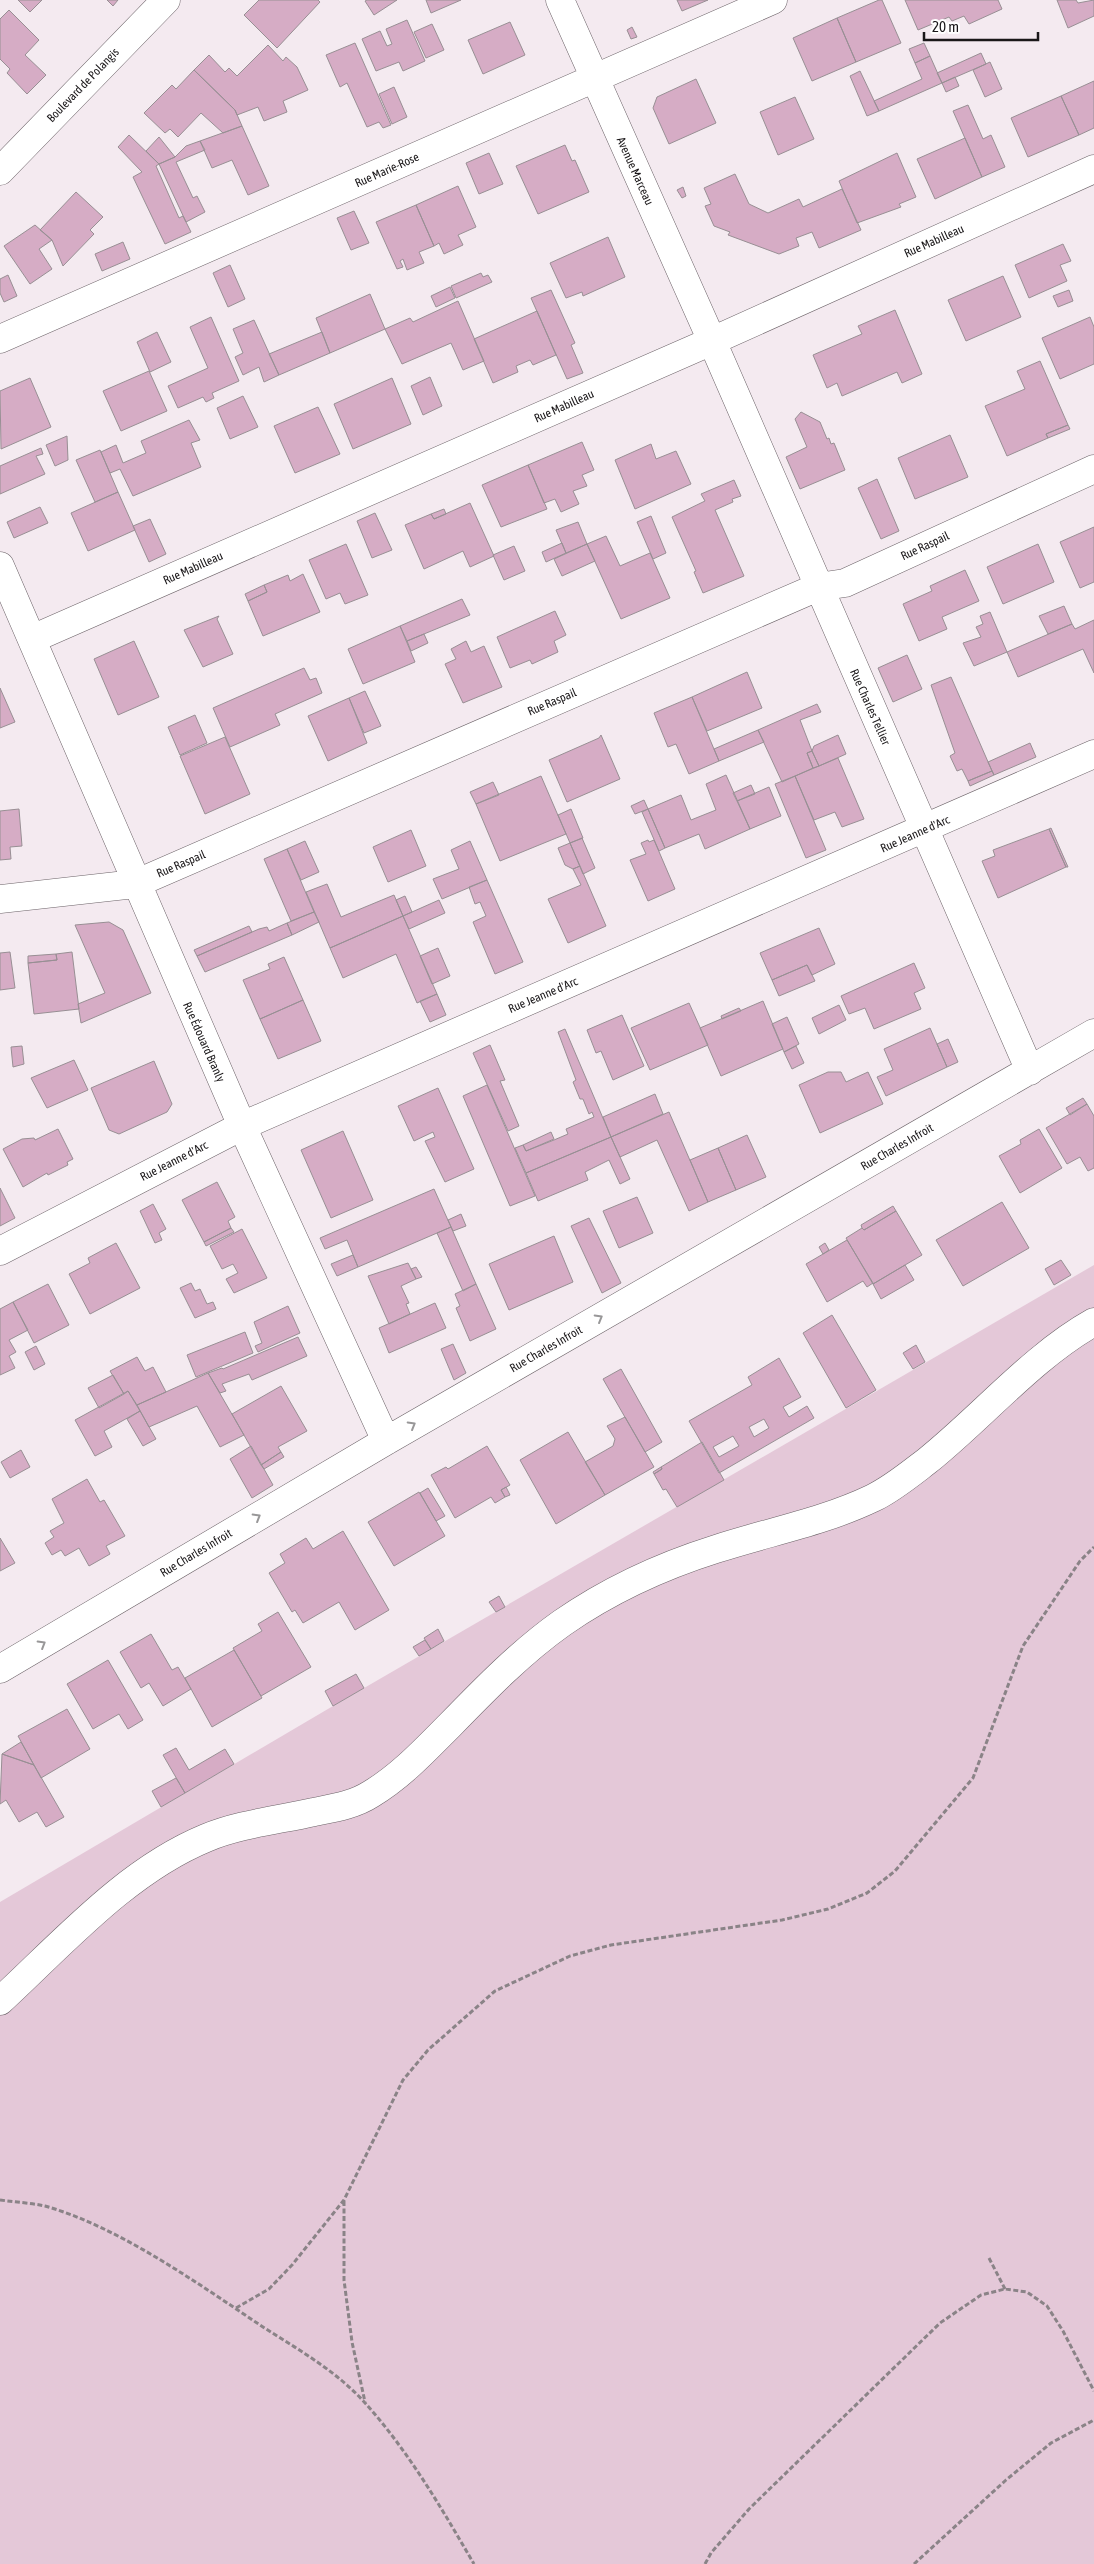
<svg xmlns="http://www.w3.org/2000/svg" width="1094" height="2564" font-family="'Asap Condensed',sans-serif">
<rect width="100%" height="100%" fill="#f4eaf0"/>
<!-- green -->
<path fill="#e4c8d8" d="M1094 1265V2564H0V1902L333 1706Z"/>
<!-- building -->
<path fill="#d6acc5" stroke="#988f94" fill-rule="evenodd" d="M18 0H42L30 12Z
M107 0H118L113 6Z
M259 0H318L320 2 277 48 244 15Z
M367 0H397L374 15 365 1Z
M426 0H461L431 13Z
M677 0H708L682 11Z
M879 0H882L901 43 856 62 837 18Z
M905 0H998L1002 9 969 24 964 16 952 21 949 17 918 30Z
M1057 0H1076L1078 3 1094 0V16L1068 28Z
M9 10 39 40 25 55 46 75 27 94 7 73 10 69 0 59V19Z
M837 18 856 62 812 81 793 38Z
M407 20 425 61 403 71 399 62 376 71 362 39 380 31 387 46 392 44 386 29Z
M510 22 525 55 483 74 468 40Z
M432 24 444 50 426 58 414 32Z
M632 27 637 37 631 39 627 30Z
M355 43 391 125 383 128 379 122 367 127 347 83 340 87 326 55Z
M924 43 930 56 915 63 909 49Z
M268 45 283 61 286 57 297 67 308 90 283 101 287 112 264 121 258 107 237 115 235 110 194 70 209 55 225 72 229 68 237 76Z
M981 53 986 64 942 83 937 73Z
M930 56 942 83 879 111 874 101 922 79 915 63Z
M990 62 1002 89 985 97 973 70Z
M194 70 235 110 242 126 223 133 201 113 178 137 170 129 165 133 144 113 172 85 176 89Z
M860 71 879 111 867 116 850 76Z
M955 77 959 86 946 92 942 83Z
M696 79 716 123 669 144 653 108 657 97Z
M1094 81V128L1079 135 1061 96Z
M394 87 407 117 392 124 379 94Z
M1061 96 1079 135 1028 157 1011 118Z
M795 97 814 139 778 155 760 112Z
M968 105 983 139 991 135 1005 167 982 177 953 111Z
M242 126 269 186 248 195 232 160 212 168 200 141Z
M129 135 159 164 156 166 179 218 183 216 191 232 165 244 133 177 142 172 118 147Z
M159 137 175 157 159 164 146 151Z
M965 138 982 177 935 199 917 159Z
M200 141 205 150 176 162 193 198 197 196 205 212 186 222 159 164 175 157 186 146Z
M565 145 572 161 575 160 589 192 538 214 516 166Z
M489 153 503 184 479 194 466 163Z
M897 153 916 197 899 204 901 207 857 223 839 181Z
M735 174 749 204 768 213 799 199 803 207 842 189 861 230 819 248 812 232 796 238 799 246 779 254 728 235 730 232 714 226 705 206 711 204 704 188Z
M458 186 476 227 458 235 463 245 444 254 439 243 434 246 416 205Z
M683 187 686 196 682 198 677 190Z
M76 192 103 217 90 230 94 234 63 266 52 240 40 230Z
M416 205 434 246 419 252 424 263 407 270 403 259 400 261 403 267 397 269 376 222Z
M354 211 369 243 351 250 337 218Z
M35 225 52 240 39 249 52 269 30 284 4 246Z
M608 237 625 277 583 296 582 292 566 298 550 263Z
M123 242 130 259 102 271 95 254Z
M1063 244 1071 261 1060 265 1067 281 1029 298 1015 265Z
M230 265 245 299 228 307 213 273Z
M481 273 483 277 488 275 492 282 456 298 451 286Z
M8 275 17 296 4 302 0 293V279Z
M1003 276 1021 317 966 341 948 300Z
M450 287 455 298 436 307 431 296Z
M551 290 575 343 571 345 583 373 567 379 531 298Z
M1069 290 1073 301 1058 307 1053 296Z
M370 294 385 329 330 353 316 318Z
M458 301 484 361 463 370 451 343 402 364 385 329 410 318 413 322Z
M895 310 922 374 902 383 897 372 842 396 837 383 827 388 813 355 862 334 858 326Z
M537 311 556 355 533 365 530 360 516 366 518 372 493 383 474 339Z
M211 317 239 381 212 393 214 398 206 402 203 397 178 408 168 386 208 368 190 327Z
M1090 317 1094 327V364L1060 379 1042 338Z
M254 320 279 375 264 382 259 367 243 375 235 357 243 353 233 329Z
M157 332 171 362 150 372 137 342Z
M322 332 330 353 279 375 269 354Z
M1040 361 1068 425 1046 434 1048 438 1007 456 985 406 1025 389 1017 371Z
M149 371 167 411 121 431 103 391Z
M430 377 442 406 423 415 411 386Z
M30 378 51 427 1 449 0 391Z
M392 378 411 424 353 449 334 404Z
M243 396 258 427 230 439 217 408Z
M318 407 340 454 295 473 274 426Z
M801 412 820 422 827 439 829 438 831 444 834 443 845 470 800 489 786 457 807 447 795 419Z
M189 420 200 440 191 443 201 467 133 496 120 469 110 473 101 452 116 445 123 463 146 453 141 441Z
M1068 425 1070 429 1048 438 1046 434Z
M950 435 968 477 915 499 898 458Z
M67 436 68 460 55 466 46 445Z
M582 442 594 470 582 475 587 486 573 491 579 504 561 512 555 499 544 503 528 465Z
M651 444 656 459 676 451 691 484 635 509 615 460Z
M41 448 43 454 36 456 45 474 0 494V466Z
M100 450 118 492 95 502 76 460Z
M528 465 547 509 501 527 482 485Z
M877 479 899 531 881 539 858 488Z
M734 480 741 496 732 499 733 502 715 510 744 576 703 593 694 572 696 571 672 517 705 501 701 494Z
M118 492 135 530 88 551 71 513Z
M470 503 494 556 470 567 463 551 424 569 405 525 431 514 434 519Z
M40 507 48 523 14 538 7 522Z
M444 509 446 514 434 519 431 514Z
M375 513 392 550 372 558 357 521Z
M651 516 666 553 653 559 637 522Z
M150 519 166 554 149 562 133 526Z
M578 522 587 544 566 553 556 530Z
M1094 527V582L1080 588 1060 542Z
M606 536 620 566 650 553 670 598 621 619 587 544Z
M562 543 566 553 546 562 542 552Z
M346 544 368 595 345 604 340 593 326 599 309 560Z
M587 544 595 561 562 576 554 559Z
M1038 544 1054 582 1003 604 987 567Z
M514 546 525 571 504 580 493 555Z
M965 570 979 601 942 617 947 629 919 641 903 604 932 591 930 586Z
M303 574 320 612 263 636 248 601 267 592 264 585 288 575 290 581Z
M264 585 267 592 248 601 245 594Z
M462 599 470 615 407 641 400 626Z
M1064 606 1072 624 1048 634 1039 616Z
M555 611 566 635 554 641 558 652 532 664 530 660 510 668 497 637Z
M990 612 1007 652 974 666 963 643 981 637 976 627 983 624 980 616Z
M219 616 217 619 233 654 203 667 184 630Z
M1094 620V673L1083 649 1018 677 1007 652 1072 624 1075 629Z
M400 626 415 662 363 684 348 649Z
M424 634 428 643 411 651 407 641Z
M134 641 159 697 118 715 94 659Z
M466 641 471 652 484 646 502 687 463 703 445 664 456 659 451 649Z
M907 655 922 689 893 702 878 668Z
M304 668 310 680 316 678 322 693 275 714 280 725 230 747 213 708Z
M747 672 762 708 707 731 692 697Z
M951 677 992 771 968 781 962 769 957 771 950 756 955 753 931 685Z
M0 688 15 722 0 728Z
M365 691 381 726 364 733 349 698Z
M692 697 719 761 689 774 676 744 668 747 654 713Z
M349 698 367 743 328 761 308 716Z
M817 704 821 712 800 720 812 751 807 753 813 768 782 782 758 730Z
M195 715 207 743 180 755 168 727Z
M758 730 764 742 719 761 714 749Z
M601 735 620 779 567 802 549 760 599 738Z
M838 735 846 754 819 766 812 751 814 746Z
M225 737 250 794 205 814 180 756Z
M1030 743 1036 757 994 775 988 762Z
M812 751 819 766 813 768 807 753Z
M838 758 864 819 842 827 835 812 814 820 795 776Z
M992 771 994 775 970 786 968 781Z
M726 775 750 829 705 849 699 834 665 848 648 809 681 795 691 820 716 810 706 784Z
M541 776 566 834 500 861 476 804Z
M795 776 826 850 806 858 775 784Z
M493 782 499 795 476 804 470 792Z
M751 785 755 794 737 801 733 793Z
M769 787 781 816 750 829 737 801Z
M644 800 648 809 635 814 631 806Z
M19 809 22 846 10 847 11 859 0 860V811Z
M571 809 583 838 570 843 558 815Z
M648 809 665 848 659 851 642 812Z
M1051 828 1068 867H1066L1049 829Z
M1049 829 1066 867 998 898 982 861 995 856 993 850Z
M411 830 426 866 388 882 373 847Z
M582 838 595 868 583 874 570 843Z
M648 840 649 842 654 840 675 889 648 901 630 860 646 854 641 843Z
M305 841 319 872 301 880 287 849Z
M470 841 487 880 442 899 433 879 459 869 451 850Z
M570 843 580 866 573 869 565 865 558 848Z
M287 849 314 912 291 921 264 859Z
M580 866 606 926 568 943 548 899 581 885 573 869Z
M487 880 523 962 495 974 473 922 486 916 480 902 475 904 469 887Z
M327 884 341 917 394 895 403 916 330 948 306 892Z
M405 896 412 912 403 916 396 900Z
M439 900 445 913 409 929 403 916Z
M314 912 319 922 292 935 287 923Z
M403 916 437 994 417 1003 396 954 343 978 330 948Z
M109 922 123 930 151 993 81 1023 78 1004 105 993 75 925Z
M287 923 292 935 205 972 197 956 259 929 267 927 269 931Z
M249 926 252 932 197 956 194 950Z
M819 928 835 964 812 975 807 965 772 980 760 953Z
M438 948 450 976 432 984 420 956Z
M10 952 15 988 0 990V953Z
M72 952 79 1009 34 1014 28 963 57 960 56 954Z
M56 954 57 960 28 963V956Z
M284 957 303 1000 260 1019 243 980 270 969 268 964Z
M914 963 925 988 914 993 921 1009 874 1029 865 1008 849 1014 841 996Z
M807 965 815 981 779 996 772 980Z
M437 994 446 1015 430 1022 420 1001Z
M303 1000 321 1041 278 1059 260 1019Z
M763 1001 783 1049 721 1076 700 1028Z
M689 1003 708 1045 650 1070 631 1028Z
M839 1005 846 1020 819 1034 812 1018Z
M739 1008 741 1011 722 1019 721 1016Z
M622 1015 644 1066 613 1080 601 1051 596 1053 587 1030Z
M787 1017 799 1044 784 1052 772 1024Z
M930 1028 947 1067 886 1096 877 1077 893 1070 884 1049Z
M565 1029 611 1137 526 1173 515 1148 523 1145 526 1151 554 1140 568 1134 566 1129 594 1117 592 1112 589 1114 583 1099H580L573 1082 576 1080 558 1032Z
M948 1039 958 1062 947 1067 937 1044Z
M490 1045 505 1080 500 1081 519 1126 508 1131 473 1053Z
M22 1046 24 1064 13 1067 11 1047Z
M796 1046 804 1063 792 1069 784 1052Z
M74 1060 88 1090 47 1108 31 1078Z
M154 1061 172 1104 167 1112 119 1134 109 1130 91 1088Z
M828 1072H841L846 1082 868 1072 883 1104 820 1133 799 1085Z
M487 1085 535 1196 510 1206 463 1096Z
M438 1088 474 1169 445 1182 425 1141 435 1137 433 1132 414 1141 398 1106Z
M655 1094 663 1114 611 1137 603 1117Z
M1083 1098 1087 1104 1070 1115 1066 1108Z
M1087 1104 1094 1116V1168L1088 1171 1080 1157 1067 1164 1046 1128Z
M669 1112 708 1202 689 1211 657 1140 620 1157 611 1137Z
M58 1129 73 1159 67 1162 68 1165 48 1175 47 1173 23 1187 3 1149 22 1139 34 1138 35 1140Z
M1039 1129 1062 1168 1020 1193 999 1156 1021 1144 1020 1140Z
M343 1131 373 1200 331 1218 301 1150Z
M551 1132 554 1139 526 1151 523 1145Z
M747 1135 766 1177 736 1190 718 1148Z
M611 1137 630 1179 620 1184 609 1160 585 1172 588 1180 538 1201 526 1173Z
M718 1148 736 1190 708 1202 690 1160Z
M217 1182 235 1217 228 1221 231 1228 204 1242 182 1200Z
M0 1188 15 1218 0 1226Z
M434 1189 451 1227 358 1267 347 1240 325 1249 320 1238Z
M637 1197 653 1233 619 1248 603 1211Z
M1002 1202 1029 1248 963 1286 936 1240Z
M153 1204 166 1229 159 1233 162 1240 155 1243 140 1211Z
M893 1206 896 1211 864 1230 862 1228 861 1225Z
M896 1211 922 1255 873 1284 846 1238 862 1228 864 1230Z
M461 1214 466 1226 453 1231 448 1220Z
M589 1218 621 1283 602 1293 571 1226Z
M451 1227 476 1284 463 1291 437 1233Z
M231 1228 234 1232 206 1246 204 1242Z
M242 1229 267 1278 234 1293 226 1279 238 1273 233 1264 222 1269 210 1246Z
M554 1236 573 1282 509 1310 489 1264Z
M847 1240 873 1283 867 1287 863 1281 827 1302 806 1264Z
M116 1243 140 1288 90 1314 69 1274 90 1263 88 1258Z
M825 1243 829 1250 823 1254 819 1247Z
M353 1255 358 1267 337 1276 331 1264Z
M1061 1260 1071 1275 1054 1285 1045 1269Z
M408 1263 416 1279 401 1286 409 1303 406 1304 410 1314 389 1324 368 1276Z
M905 1265 914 1280 881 1299 873 1284Z
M416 1267 422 1277 416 1279 411 1269Z
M191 1283 195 1291 200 1289 207 1304 213 1302 216 1309 195 1318 180 1288Z
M48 1284 69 1325 34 1343 13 1302Z
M476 1284 496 1329 470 1341 456 1308 460 1306 455 1294Z
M13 1302 28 1330 9 1340 16 1352 9 1356 15 1368 0 1375V1309Z
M435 1303 446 1328 389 1353 379 1328Z
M288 1306 300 1333 258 1352 255 1346 262 1343 254 1322Z
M832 1315 876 1390 846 1408 803 1333Z
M245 1332 253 1353 196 1377 187 1355Z
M298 1337 307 1356 252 1380 249 1374 222 1384 226 1391 220 1393 208 1373 222 1368 223 1369Z
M453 1344 466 1373 454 1380 441 1349Z
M916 1345 925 1362 913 1369 903 1353Z
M36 1346 45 1364 34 1370 25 1352Z
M137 1357 145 1371 153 1367 166 1392 137 1405 128 1391 124 1394 110 1371Z
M779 1358 801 1397 783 1407 789 1417 807 1406 814 1418 719 1473 689 1421 752 1385 748 1377ZM764 1419 769 1428 754 1437 749 1427ZM733 1436 739 1446 719 1457 713 1447Z
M621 1369 662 1442 645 1452 603 1379Z
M208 1373 244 1435 220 1447 197 1406 149 1427 137 1405Z
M113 1375 124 1394 99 1408 88 1388Z
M281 1386 307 1431 278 1447 281 1452 261 1465 232 1414Z
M128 1391 140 1411 104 1431 112 1447 95 1456 75 1420Z
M140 1411 156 1439 143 1446 127 1419Z
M625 1417 654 1467 605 1495 585 1462 613 1446 615 1439 607 1426Z
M568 1432 605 1495 556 1524 520 1460Z
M702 1442 724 1480 677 1507 666 1489 663 1490 654 1474 662 1469 661 1467Z
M251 1446 273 1485 252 1498 230 1459Z
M487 1446 510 1485 501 1490 505 1497 495 1503 491 1497 455 1518 431 1475 446 1467 448 1469Z
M21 1450 30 1467 10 1478 1 1462Z
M281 1452 284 1457 264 1469 261 1465Z
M661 1467 662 1469 654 1474 653 1472Z
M87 1479 100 1502 104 1500 125 1536 106 1546 110 1554 89 1566 79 1548 65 1556 61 1550 52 1555 45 1543 54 1537 50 1531 64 1523 52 1499Z
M506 1487 510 1495 505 1497 501 1490Z
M428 1488 445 1516 436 1521 420 1493Z
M419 1492 445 1536 394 1566 368 1522Z
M343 1531 389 1610 355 1630 339 1602 303 1623 295 1610 292 1612 269 1573 285 1563 280 1554 306 1538 313 1549Z
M0 1538 15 1563 0 1571Z
M499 1596 505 1607 496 1612 489 1602Z
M278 1612 311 1667 261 1696 233 1648 262 1631 258 1624Z
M438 1629 444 1641 431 1649 424 1638Z
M151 1634 172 1670 178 1667 191 1689 163 1706 149 1683 141 1688 120 1652Z
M425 1640 431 1649 419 1656 413 1647Z
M234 1650 262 1698 212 1727 185 1678Z
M108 1660 143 1720 128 1729 119 1714 93 1729 67 1684Z
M356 1674 364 1688 333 1706 325 1691Z
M67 1709 90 1749 41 1778 18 1736Z
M21 1742 34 1765 2 1754Z
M176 1748 189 1770 225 1749 234 1764 185 1793 163 1755Z
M2 1754 34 1765 64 1817 46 1827 37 1812 19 1822 6 1800 0 1804Z
M176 1778 185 1793 161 1807 152 1791Z"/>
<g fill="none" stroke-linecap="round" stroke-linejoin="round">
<!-- minor casing -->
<g stroke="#6c6368" stroke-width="29">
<path id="minor" d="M560 0 712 341 1030 1071
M0 171 166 0
M0 339 773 0
M0 566 242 1126 386 1441
M32 639 712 341 1094 169
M0 899 135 884 818 587 845 583 1094 469
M0 1251 242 1126 1094 754
M0 1669 386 1441 1094 1033
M0 2001C63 1943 126 1871 206 1838 239 1824 279 1820 314 1812 334 1808 354 1805 371 1794 401 1776 425 1750 450 1725 485 1689 521 1652 562 1623 608 1591 662 1566 716 1549 768 1532 823 1522 873 1498 892 1489 910 1474 927 1461 982 1417 1033 1356 1094 1322"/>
</g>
<!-- path -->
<path stroke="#8a8387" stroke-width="3" stroke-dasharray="5 2.5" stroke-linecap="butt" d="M0 2200C15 2202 31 2203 45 2206 119 2227 197 2283 260 2325 297 2349 337 2371 366 2404 409 2452 442 2509 474 2564
M344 2201V2280L352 2342 365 2402
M989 2258 1005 2289
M236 2308 269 2289 292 2265 344 2200 403 2080 428 2050 495 1991 570 1956 611 1945 782 1920 828 1909 867 1893 895 1871 973 1778 1023 1646 1080 1561 1094 1547
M705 2564 711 2553 749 2509 940 2323 981 2295 1005 2289 1027 2292 1047 2306 1063 2331 1094 2391
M914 2564 1006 2480 1051 2443 1094 2420"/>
<!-- minor -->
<use href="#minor" stroke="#fff" stroke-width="28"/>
</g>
<!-- one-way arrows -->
<defs><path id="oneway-chevron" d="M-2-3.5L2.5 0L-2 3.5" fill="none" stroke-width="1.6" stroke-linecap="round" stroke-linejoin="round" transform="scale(1.25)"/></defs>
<g stroke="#989798">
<use href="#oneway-chevron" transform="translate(599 1318) rotate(-30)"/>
<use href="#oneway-chevron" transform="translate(412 1425) rotate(-30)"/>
<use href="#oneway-chevron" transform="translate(257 1517) rotate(-31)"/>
<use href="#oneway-chevron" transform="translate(42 1644) rotate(-31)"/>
</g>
<g text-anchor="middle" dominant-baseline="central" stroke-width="5" stroke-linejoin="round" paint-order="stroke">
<!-- street labels -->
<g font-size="12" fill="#1a1719" stroke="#fff">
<text transform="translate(83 85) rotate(-46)">Boulevard de Polangis</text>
<text transform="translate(387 170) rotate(-24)">Rue Marie-Rose</text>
<text transform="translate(635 171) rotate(66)">Avenue Marceau</text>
<text transform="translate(934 241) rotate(-24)">Rue Mabilleau</text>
<text transform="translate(564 406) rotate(-24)">Rue Mabilleau</text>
<text transform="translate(925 546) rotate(-25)">Rue Raspail</text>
<text transform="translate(193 568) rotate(-24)">Rue Mabilleau</text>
<text transform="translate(552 702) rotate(-23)">Rue Raspail</text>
<text transform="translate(870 707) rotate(66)">Rue Charles Tellier</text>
<text transform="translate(915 834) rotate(-24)">Rue Jeanne d'Arc</text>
<text transform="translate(181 864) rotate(-23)">Rue Raspail</text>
<text transform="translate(543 995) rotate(-23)">Rue Jeanne d'Arc</text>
<text transform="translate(204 1042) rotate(66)">Rue Édouard Branly</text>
<text transform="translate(897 1147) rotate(-30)">Rue Charles Infroit</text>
<text transform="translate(174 1161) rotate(-27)">Rue Jeanne d'Arc</text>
<text transform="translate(546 1349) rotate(-30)">Rue Charles Infroit</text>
<text transform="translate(196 1553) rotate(-31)">Rue Charles Infroit</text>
</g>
</g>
<!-- scale -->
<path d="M924 32v8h114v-8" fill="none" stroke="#1a1719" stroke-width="2.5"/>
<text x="932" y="32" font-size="15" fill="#1a1719" stroke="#ffffff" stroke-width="4" paint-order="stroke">20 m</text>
</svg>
